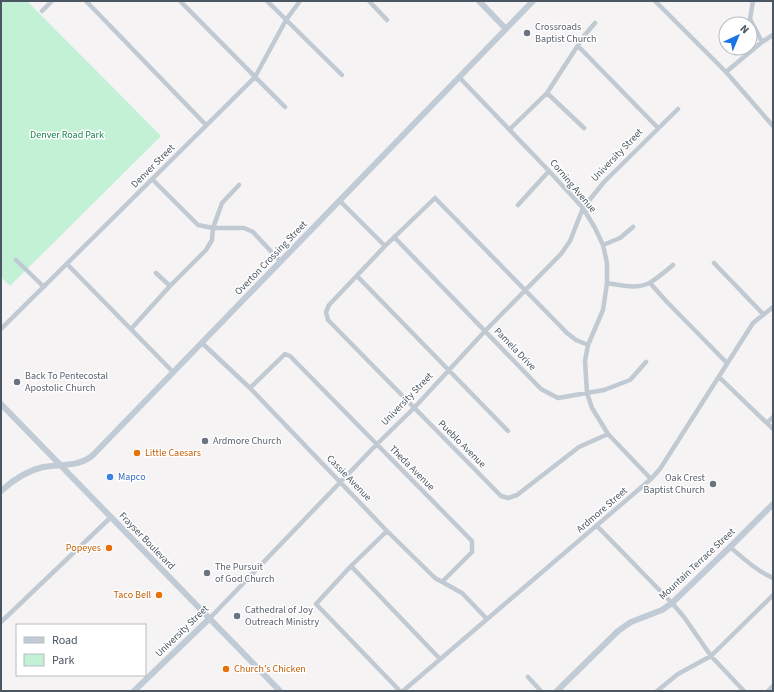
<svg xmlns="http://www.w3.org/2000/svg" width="774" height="692" font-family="'Source Sans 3',sans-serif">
<rect width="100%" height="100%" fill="#f5f3f3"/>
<!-- green -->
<path fill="#c3f1d5" d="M3 1H27L161 136 10 286 1 277V3Z"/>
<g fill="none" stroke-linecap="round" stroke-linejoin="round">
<!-- street -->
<path stroke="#c1cad2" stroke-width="4.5" d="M86 1 206 125
M180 1 285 107
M267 1 342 75
M369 1 387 20
M655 1 726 72 773 126
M753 1 750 19 762 42
M42 11 52 1
M578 46 658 128
M726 72 762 42 773 35
M459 77 549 171 583 208 595 228 603 245 607 263V283L603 310 588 345 585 361 587 393 592 408 608 434 651 479
M547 93 584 128
M510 129 547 93 584 36 595 23
M152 179 198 225 213 228H244L253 232 280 261
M340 201 385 246
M518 205 549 171
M394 237 541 389 558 398 604 390 630 380 646 362
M603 245 620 238 633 227
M16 260 44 287
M714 263 763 314
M67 264 173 372
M156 273 170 286
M357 276 508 431
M607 283C620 285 639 290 651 282 659 277 666 271 673 265
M650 283 667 302 727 363
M1 329 255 77 286 20 300 1
M131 329 170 286 206 250 212 240 213 228 222 203 239 185
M202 343 250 388 387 531 435 578 462 593 487 619
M588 345 576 340 567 333 435 198 385 246 329 305 326 312 328 320 501 496 508 498 517 495 579 447 608 434
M719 377 773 429
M250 388 285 354 290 356 472 541V552L442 582
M767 423 773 417
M597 526 672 603 684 617 711 656 744 691
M387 531 351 566 316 604 400 691
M730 547C744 559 757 571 773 578
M351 566 440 659
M209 619 376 445 414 408 485 331 561 254 570 241 583 208 604 182 678 109
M1 622 110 518
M528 677 541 691
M403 691 651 479 660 469 753 323 773 307
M657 691 678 674 711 656 773 595
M768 691 773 686"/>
<!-- secondary -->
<path stroke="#c1cbd6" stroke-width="6" d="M479 1 506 29
M1 404 280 691
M1 491C14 479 26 471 43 467 60 464 80 467 93 455L533 1
M134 691 209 619
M557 691 618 631 631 622 662 610 672 603 730 547 773 504"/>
</g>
<!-- markers -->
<g fill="#6b7280" stroke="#fff" stroke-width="1.5">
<circle cx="527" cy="33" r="4"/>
<circle cx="17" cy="382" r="4"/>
<circle cx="205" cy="441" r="4"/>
<circle cx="713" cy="484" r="4"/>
<circle cx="207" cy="573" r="4"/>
<circle cx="237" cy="616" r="4"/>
</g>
<g fill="#e8710a" stroke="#fff" stroke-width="1.5">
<circle cx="137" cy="453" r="4"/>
<circle cx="109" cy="548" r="4"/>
<circle cx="159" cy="595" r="4"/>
<circle cx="226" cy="669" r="4"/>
</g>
<circle fill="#3f7fe0" stroke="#fff" stroke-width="1.5" cx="110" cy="477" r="4"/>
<g text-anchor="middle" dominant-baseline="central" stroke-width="3" stroke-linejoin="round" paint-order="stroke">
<!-- worship labels -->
<g font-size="10" fill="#5b616d" stroke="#fff" text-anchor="start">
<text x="535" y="27">Crossroads<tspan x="535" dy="12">Baptist Church</tspan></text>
<text x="25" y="376">Back To Pentecostal<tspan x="25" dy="12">Apostolic Church</tspan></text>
<text x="213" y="441">Ardmore Church</text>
<text x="705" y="478" text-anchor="end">Oak Crest<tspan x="705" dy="12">Baptist Church</tspan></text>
<text x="215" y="567">The Pursuit<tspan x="215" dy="12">of God Church</tspan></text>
<text x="245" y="610">Cathedral of Joy<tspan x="245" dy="12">Outreach Ministry</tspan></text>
</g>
<!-- park labels -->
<g font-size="10" fill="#17864f" stroke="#fff">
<text x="67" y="135">Denver Road Park</text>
</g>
<!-- street labels -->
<g font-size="10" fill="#4a5661" stroke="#fff">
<text transform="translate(617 155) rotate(-46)">University Street</text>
<text transform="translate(153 166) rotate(-45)">Denver Street</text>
<text transform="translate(573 186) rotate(50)">Corning Avenue</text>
<text transform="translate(271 258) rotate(-46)">Overton Crossing Street</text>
<text transform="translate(515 349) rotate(46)">Pamela Drive</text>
<text transform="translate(407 399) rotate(-46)">University Street</text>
<text transform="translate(462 444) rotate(45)">Pueblo Avenue</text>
<text transform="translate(412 468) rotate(45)">Theda Avenue</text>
<text transform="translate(349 478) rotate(46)">Cassie Avenue</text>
<text transform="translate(602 510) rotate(-41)">Ardmore Street</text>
<text transform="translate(147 541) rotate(46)">Frayser Boulevard</text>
<text transform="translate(697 564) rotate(-43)">Mountain Terrace Street</text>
<text transform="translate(182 631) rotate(-44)">University Street</text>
</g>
<!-- food labels -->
<g font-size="10" fill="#c56008" stroke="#fff" text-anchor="start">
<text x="145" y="453">Little Caesars</text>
<text x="101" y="548" text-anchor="end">Popeyes</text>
<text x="151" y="595" text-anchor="end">Taco Bell</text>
<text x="234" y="669">Church's Chicken</text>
</g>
<!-- shop labels -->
<g font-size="10" fill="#366cbe" stroke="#fff" text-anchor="start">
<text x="118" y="477">Mapco</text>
</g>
</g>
<!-- border -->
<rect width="774" height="692" fill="none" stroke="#4a5661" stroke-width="4"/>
<!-- legend -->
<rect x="16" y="624" width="130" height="52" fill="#ffffff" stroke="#b7bbc0"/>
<rect x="24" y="637" width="20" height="6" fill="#c1cbd6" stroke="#b7bbc0"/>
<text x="52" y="644" font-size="12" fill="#4a5661">Road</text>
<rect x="24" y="654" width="20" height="12" fill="#c3f1d5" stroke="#b7bbc0"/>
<text x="52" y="664" font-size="12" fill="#4a5661">Park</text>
<!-- north arrow -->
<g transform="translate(738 36) rotate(44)"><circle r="19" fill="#ffffff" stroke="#b7bbc0"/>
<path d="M0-3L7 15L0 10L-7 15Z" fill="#1a73e8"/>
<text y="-6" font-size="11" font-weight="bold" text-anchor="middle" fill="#4a5661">N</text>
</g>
</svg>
